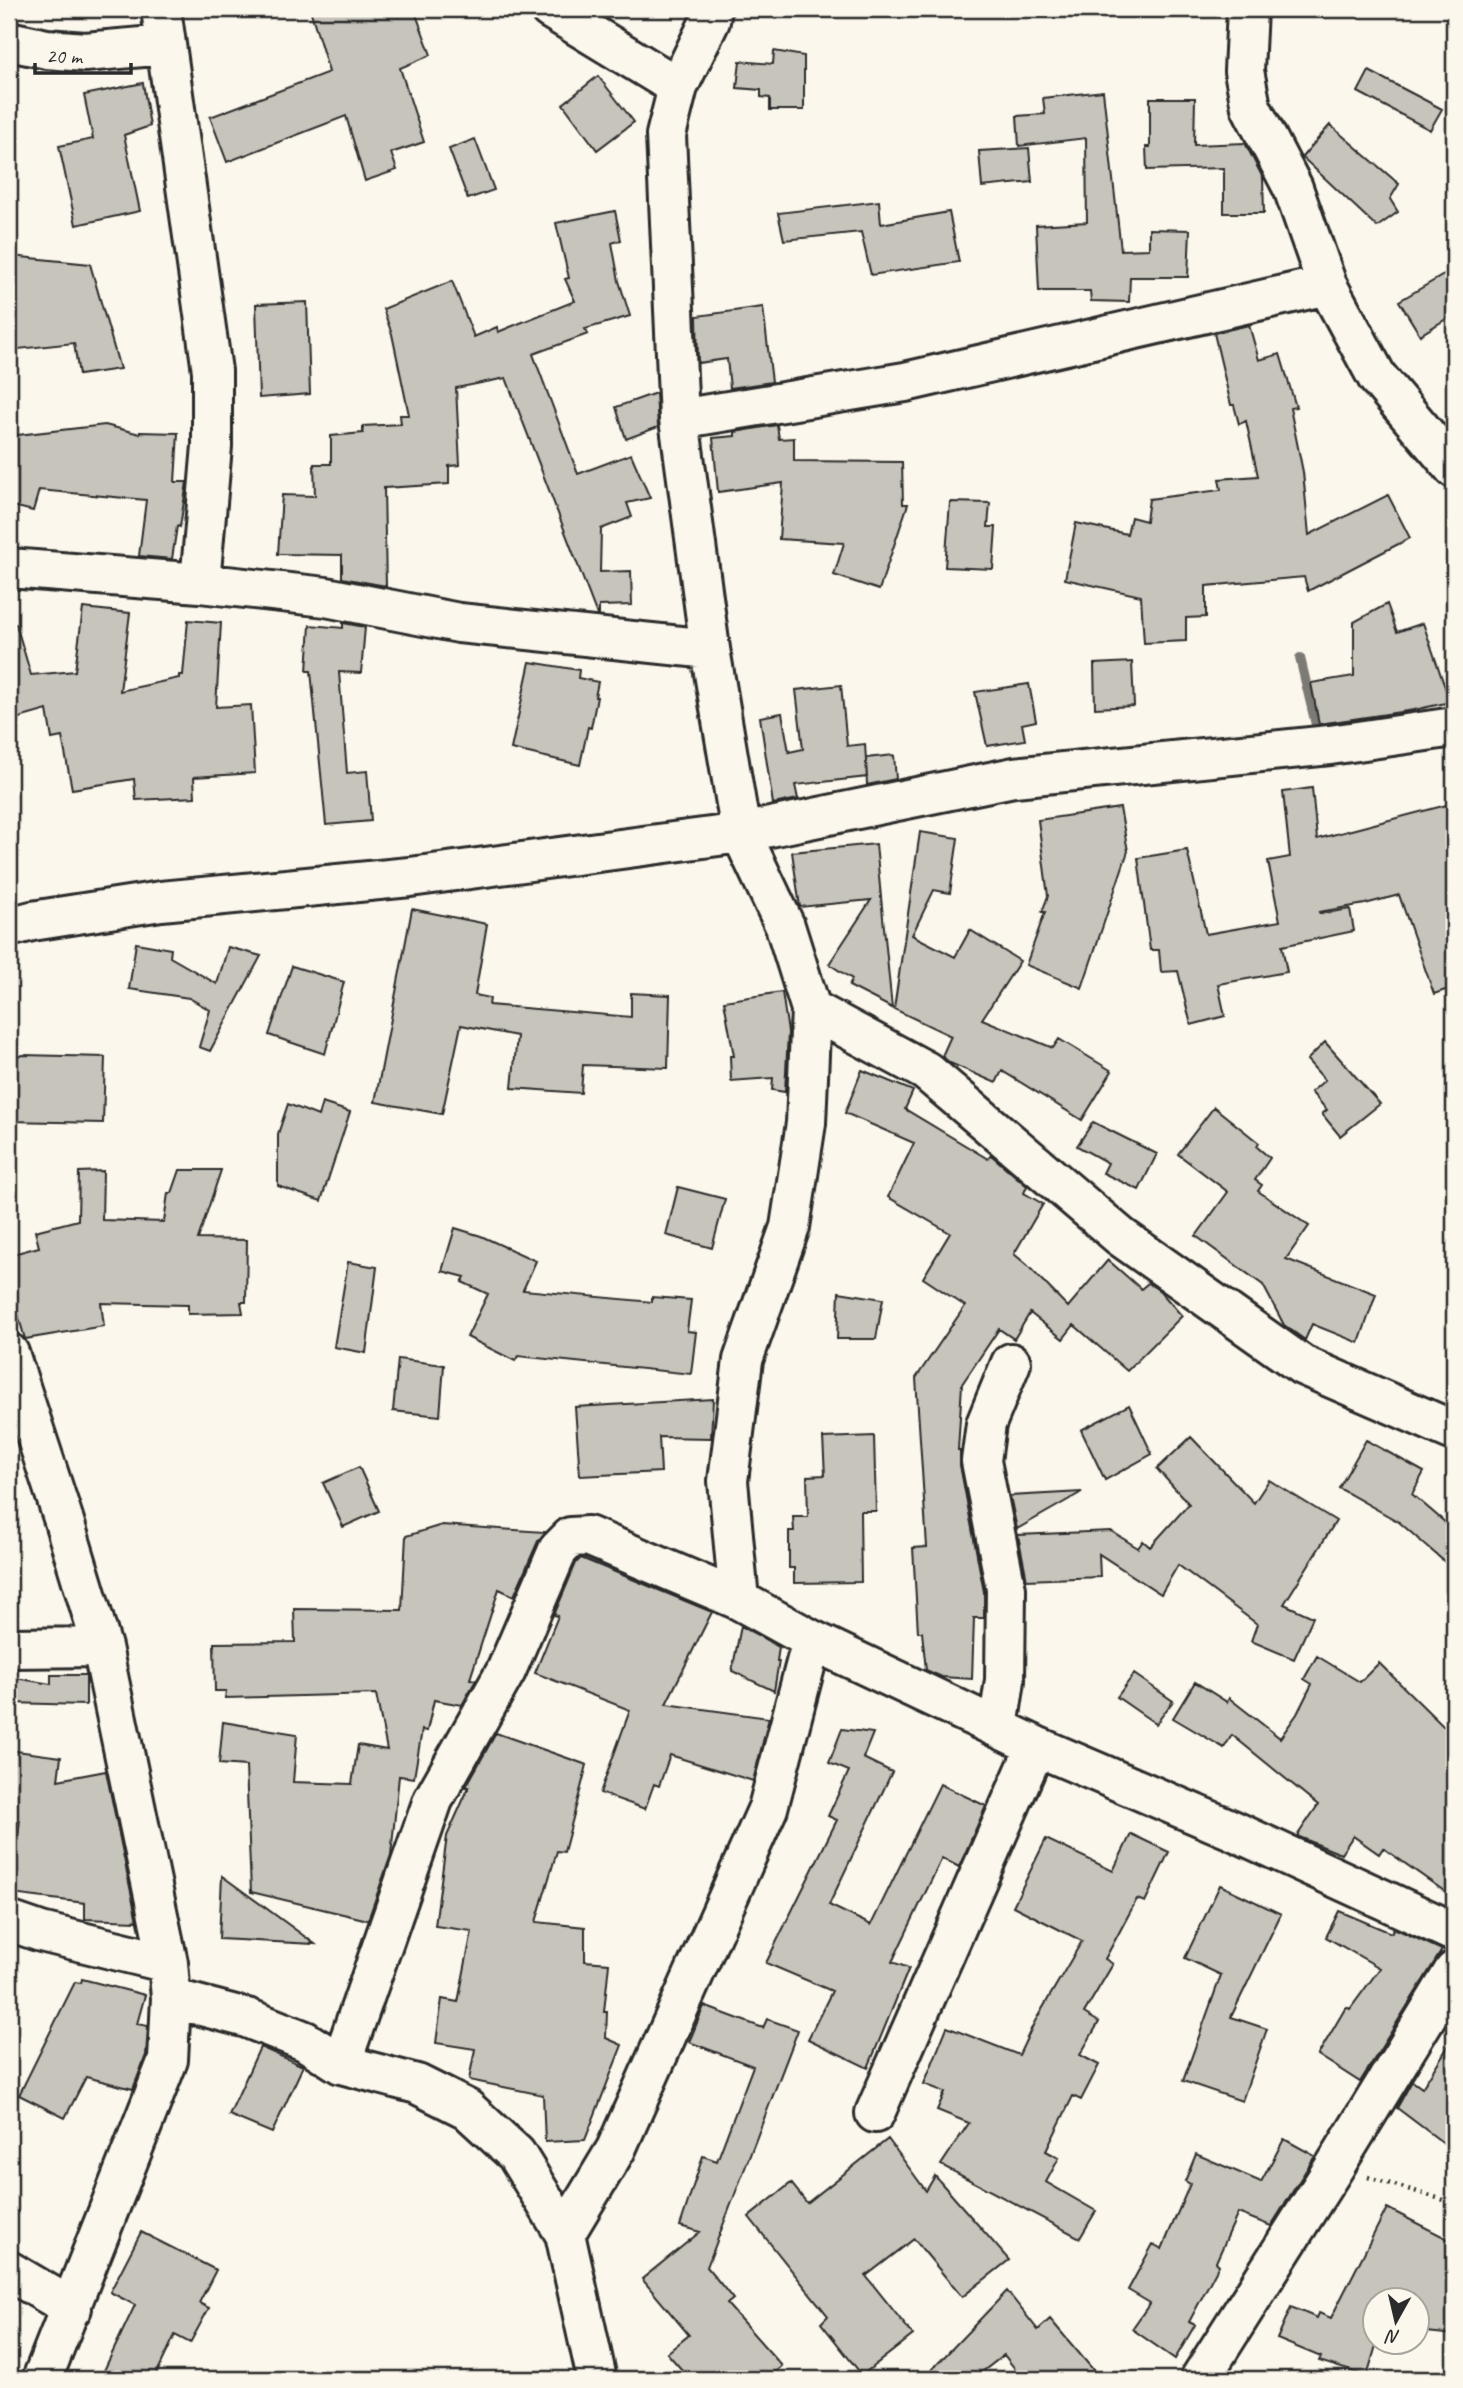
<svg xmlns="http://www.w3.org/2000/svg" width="1463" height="2388" font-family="Caveat,sans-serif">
<rect width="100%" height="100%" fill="#fbf7ec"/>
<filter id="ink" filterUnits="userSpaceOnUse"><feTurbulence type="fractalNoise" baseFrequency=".0143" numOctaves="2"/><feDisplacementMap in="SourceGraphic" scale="14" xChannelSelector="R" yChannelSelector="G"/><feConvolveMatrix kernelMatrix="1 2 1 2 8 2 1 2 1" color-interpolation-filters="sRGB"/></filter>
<g filter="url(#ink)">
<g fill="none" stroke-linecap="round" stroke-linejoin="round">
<!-- stream -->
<path stroke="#7b7a75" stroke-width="10" d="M1300 658 1319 737"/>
</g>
<!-- building -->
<path fill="#c7c4bc" stroke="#2b2b2b" stroke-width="2" d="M310 9H414L431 55 400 68 424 142 391 153 397 170 365 181 346 116 227 162 210 117 329 72Z
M774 51 804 56V110H770V98L761 97V90L737 88 740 61 773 64Z
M1369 71 1442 109 1430 130 1358 92Z
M598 76 634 122 597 150 563 104Z
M143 83 150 126 124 135 140 211 76 225 59 146 93 139 84 95Z
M1103 91 1121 250 1149 249V229L1190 230 1188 277H1130L1129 302 1091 301 1090 291H1039L1036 225 1087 222 1086 138 1019 146 1017 116 1045 114 1043 98Z
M1150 98H1195L1194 145 1245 143 1263 178 1264 213H1224V168L1147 170 1146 147H1150Z
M1330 125 1399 184 1390 199 1398 212 1377 227 1302 157Z
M475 139 494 190 468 199 449 149Z
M1029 148 1032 182 982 187 979 151Z
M879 201 881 224 949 212 959 262 871 275 861 232 784 240 778 213Z
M615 211 621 240 612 243 619 281 630 316 585 329 588 334 533 354 578 474 631 454 650 498 627 503 632 517 601 529 600 572 631 571 632 605 599 606V616L597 615 506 378 456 388 460 465 449 466V484L384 488 386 586 342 578V555L278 554 282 495 315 496 314 464H331V436L363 433V426L401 424 400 415H409L392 334 383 309 452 281 474 337 497 327 498 332 575 301 565 279 569 278 556 223Z
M11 256 90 264 120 369 79 375 74 343 9 350Z
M1454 269V314L1420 335 1399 301Z
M307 302 310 394 259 398 256 304Z
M763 307 772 382 730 388 727 359 698 363 697 316Z
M1249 325 1259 360 1280 354 1296 407 1290 408 1303 472 1309 535 1388 495 1410 538 1308 591 1304 577 1206 586V617L1186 618V641L1144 643 1141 596 1065 579 1076 523 1127 534 1131 517 1146 521 1149 499 1221 490 1219 479 1258 476 1246 421 1239 424 1234 405H1231L1214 333Z
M656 393 658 427 626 439 616 407Z
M105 425 140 434V432L178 433 175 482H187L180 527 177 526 172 559 139 556 146 500 39 490 33 511 9 505V436Z
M777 425 779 439 794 438V461L902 462 903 504H908L879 590 834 575 844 543 779 539 783 483 718 492 713 438 735 436V432Z
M950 502 990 503 988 527H996L993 569 945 567Z
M1387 604 1397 632 1423 623 1450 702 1414 710 1319 724 1311 683 1354 676V622Z
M83 608 130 613 120 691 179 678V675H183L188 620 221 623 216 707 251 705 255 773 194 777 195 797 136 800 134 779 72 789 62 737 52 739 47 710 9 721V625L16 624 31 675 75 671Z
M343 623 365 627 361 673 339 672 347 773 367 771 371 821 326 825 311 671H307L310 625 343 628Z
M530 662 579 670 578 678 598 682 595 697H597L591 728 588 727 580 765 511 749Z
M1132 662 1134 706 1095 708 1094 664Z
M1029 684 1036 721 1022 724 1025 740 987 746 975 692Z
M841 685 847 746 865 744 867 777 795 785 798 799 773 804 760 717 782 713 789 752 803 749 796 690Z
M894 755 896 779 867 785 866 758Z
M1312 788 1317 839 1454 803V987L1434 994 1399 895 1365 904 1319 912 1320 914 1350 909 1354 931 1282 946 1287 972 1218 984 1225 1016 1191 1025 1178 971 1161 972 1159 950H1150L1138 858 1187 850 1206 934 1280 921 1268 861 1290 857 1283 792Z
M1120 808 1128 851 1082 988 1026 965 1045 912H1042L1048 896 1038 820Z
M920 832 958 838 950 893 934 890 912 935 955 957 970 930 1020 961 982 1019 1053 1048 1059 1039 1112 1071 1082 1120 1002 1071 996 1083 950 1063 942 1056 951 1036 894 1009Z
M876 844 880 887 892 1008 849 986 852 979 829 964 871 900 800 907 792 852Z
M412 909 487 924 475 995 490 998 489 1005 631 1017V993L670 995 668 1068 583 1065 581 1093 512 1088 517 1036 461 1025 442 1114 375 1102Z
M136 943 171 949 170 957 217 984 228 947 261 956 210 1051 199 1047 210 1010 189 998 129 989Z
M292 966 344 982 325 1054 269 1035Z
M782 992 788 1032 785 1092 772 1090 773 1078 731 1081 730 1056H734L724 1001Z
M1325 1042 1380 1104 1340 1136 1322 1114 1327 1110 1311 1092 1325 1080 1307 1060Z
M23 1055 105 1057 103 1123 9 1121V1059Z
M862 1070 913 1091 905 1109 988 1159 991 1155 1027 1186 1024 1193 1043 1204 1014 1254 1026 1264 1068 1307 1108 1260 1141 1289 1148 1283 1160 1291 1182 1316 1127 1371 1074 1325 1063 1339 1030 1313 1014 1339 999 1329 962 1384 958 1450H960V1465L984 1592V1618H974L972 1679 942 1677 926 1670 922 1632H918L913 1548 927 1547 916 1378 965 1306 923 1278 950 1233 888 1197 914 1143 845 1113Z
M322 1103 350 1112 321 1201 278 1186V1134L288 1104 318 1116Z
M1214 1107 1259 1143 1257 1147 1270 1158 1255 1180 1262 1185 1258 1191 1309 1226 1286 1259 1376 1294 1359 1343 1312 1324 1305 1340 1284 1325 1263 1285 1196 1236 1228 1192 1178 1154Z
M1093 1122 1157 1154 1139 1190 1103 1173 1108 1163 1077 1146Z
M180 1170H221L198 1239 247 1240 246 1302H241L243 1313 188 1314V1305L101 1303 104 1326 25 1339 9 1283V1255L39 1247 35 1231 78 1220 79 1172 103 1171 102 1220 164 1222 168 1193H172Z
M678 1187 725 1199 712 1248 666 1235Z
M455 1228 481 1236 536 1261 523 1290 652 1302V1297L691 1300 687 1331 696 1332 691 1374 518 1356 515 1361 467 1337 488 1294 462 1282 465 1277 442 1271Z
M348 1262 377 1267 366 1353 334 1347Z
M839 1292 883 1299 876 1339H837Z
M398 1359 444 1365 440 1416 393 1411Z
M713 1399 711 1438 659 1437 661 1472 580 1476 575 1407Z
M1129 1405 1152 1454 1105 1480 1081 1430Z
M874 1436 876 1511H860L861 1582 794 1583V1568H789V1531H794L793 1517H808L807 1476 825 1475 823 1438Z
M1191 1437 1254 1503 1269 1480 1336 1521 1284 1604 1313 1617 1294 1659 1251 1641 1257 1624 1178 1565 1161 1594 1099 1554 1100 1577 1027 1580 1018 1535 1111 1531 1138 1548 1143 1541 1150 1547 1189 1504 1157 1469Z
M1366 1440 1424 1472 1412 1494 1454 1530V1570L1399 1522 1339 1488Z
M359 1467 379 1511 343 1527 323 1483Z
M1082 1492 1017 1529 1010 1496Z
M442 1525 545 1532 538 1541 514 1596 499 1589 470 1679 476 1680 462 1705 434 1700 427 1731 422 1730 414 1778 399 1776 391 1855 368 1920 251 1892 246 1766 219 1764 223 1722 297 1734 293 1782 352 1784 358 1745 387 1750 376 1694 225 1698 226 1691H215L214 1643 295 1642 294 1609 402 1610 406 1536Z
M581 1558 712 1612 666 1704 769 1718 753 1781 670 1755 659 1786 654 1784 645 1809 600 1793 630 1710 535 1673 558 1616 554 1615 576 1563Z
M741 1626 779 1647 777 1661H779L774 1691 732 1671Z
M1317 1656 1360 1682 1379 1663 1443 1726 1449 1729 1454 1738V1898L1383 1848 1379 1854 1353 1836 1341 1854 1297 1836 1318 1805 1232 1735 1224 1748 1173 1718 1195 1682 1227 1702 1229 1698 1280 1738 1297 1714 1312 1684 1304 1679Z
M1134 1674 1173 1701 1156 1724 1117 1697Z
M51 1675H86V1705L9 1703V1677L51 1684Z
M842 1729 873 1733 863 1758 892 1772 829 1905 871 1925 940 1784 986 1806 959 1867 942 1858 892 1962 909 1968 868 2068 808 2039 832 1991 766 1963 837 1820 828 1816 849 1771 829 1763Z
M496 1733 587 1765 564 1852 557 1851 536 1922 585 1927V1961L609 1963 604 2012H607L606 2038 622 2045 585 2140 545 2142 543 2095 469 2080 475 2049 436 2043 442 1999 458 2002 472 1931 435 1926 447 1836 469 1787H466L468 1783Z
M9 1750 61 1757 58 1780 106 1771 137 1921 85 1919V1903L11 1894 20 1820 9 1819Z
M1131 1834 1169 1852 1145 1902 1137 1899 1105 1959 1113 1964 1084 2013 1099 2022 1080 2055 1099 2065 1081 2100 1073 2096 1046 2151 1059 2158 1046 2182 1096 2211 1080 2238 941 2165 969 2123 937 2110 945 2092 924 2084 947 2027 1019 2055 1034 2023 1082 1941 1013 1906 1046 1839 1113 1871Z
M222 1876 315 1944 219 1939Z
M1220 1885 1281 1914 1231 2017 1267 2029 1242 2101 1183 2081 1221 1975 1185 1958Z
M1339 1911 1391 1933 1394 1928 1442 1950 1360 2082 1318 2055 1346 2007 1350 2009 1380 1968 1326 1937Z
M82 1979 145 1995 137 2024 148 2026 146 2055 133 2089 86 2077 65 2118 19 2095 75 1982 81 1983Z
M704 2006 763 2028 767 2019 798 2030 707 2267 733 2299 727 2304 782 2366 767 2379H690L667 2353 689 2335 642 2279 700 2232 680 2226 703 2156 717 2161 753 2066 689 2042Z
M1454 2037V2151L1397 2108 1412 2081 1422 2088Z
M260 2047 303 2066 272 2133 229 2115Z
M888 2139 926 2191 935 2176 1009 2260 962 2297 914 2239 866 2276 913 2335 862 2375 821 2323 828 2316 749 2217 791 2183 807 2203Z
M1284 2139 1315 2156 1271 2226 1238 2213 1216 2262 1219 2265 1189 2322 1195 2325 1175 2359 1132 2329 1150 2303 1128 2290 1153 2244 1162 2249 1190 2184 1185 2181 1196 2154 1261 2182Z
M1387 2208 1454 2242V2335L1418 2331V2300H1376V2342H1377L1367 2376 1319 2361 1321 2357 1277 2339 1291 2307 1317 2318 1319 2313 1331 2318Z
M141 2232 216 2270 199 2303 209 2308 190 2343 175 2335 154 2379H100L135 2305 110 2292Z
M1007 2291 1038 2330 1050 2319 1101 2379H1023L1004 2355 973 2379H923Z"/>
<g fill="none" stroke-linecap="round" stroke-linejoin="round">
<!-- street casing -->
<g stroke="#2b2b2b" stroke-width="44">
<path id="street" d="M161 9 212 371V446L200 583
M550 9 678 87
M712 9 710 21 678 87 666 135 679 419 710 649 741 833 785 926 811 1009 806 1123 790 1227 743 1360 728 1481 739 1600
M1247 9 1244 71 1251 107 1293 188 1327 285 1377 377 1454 468
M9 41 47 49 85 52 166 45
M679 419 905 382 1327 285
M9 568 200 583 326 597 459 623 710 649
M9 927 32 921 161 901 410 877 741 833 1014 777 1330 745 1454 727
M811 1009 926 1071 1121 1237 1302 1365 1454 1431
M9 1353 63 1518 102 1647 168 1963 171 1998 168 2060 42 2379
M9 1648 102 1647
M998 1728 1005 1680 1006 1589 981 1461 986 1424 1011 1363
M9 1921 41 1932 168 1963
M171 1998 247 2018 305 2041 341 2064 417 2084 467 2109 516 2154 565 2234 597 2379
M341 2064 433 1800 506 1671 558 1550 571 1537 588 1536 739 1600 812 1640 1036 1746 1230 1829 1454 1932
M875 2113 1036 1746
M565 2234 616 2149 768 1808 812 1640
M9 2271 72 2308
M1200 2379 1335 2166 1454 1971"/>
</g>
<!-- path -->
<path stroke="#2b2b2b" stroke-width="4.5" stroke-dasharray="2 5" stroke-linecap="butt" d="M1368 2177 1454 2203"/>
<!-- street -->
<use href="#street" stroke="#fbf7ec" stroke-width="38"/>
</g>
</g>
<!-- margin -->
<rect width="1463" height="2388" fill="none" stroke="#fbf7ec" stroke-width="35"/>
<rect x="18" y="18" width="1428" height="2353" fill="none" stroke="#2b2b2b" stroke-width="2.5" filter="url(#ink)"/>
<!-- north arrow -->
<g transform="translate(1396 2321) rotate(188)"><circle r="33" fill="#fbf7ec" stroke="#a8a59f" stroke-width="2"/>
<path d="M0-5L12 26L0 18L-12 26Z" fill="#2b2b2b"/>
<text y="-10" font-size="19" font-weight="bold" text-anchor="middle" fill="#2b2b2b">N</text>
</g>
<!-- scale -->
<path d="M35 63v10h96v-10" fill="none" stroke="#2b2b2b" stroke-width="3.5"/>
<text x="46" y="63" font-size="21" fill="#2b2b2b" stroke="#fbf7ec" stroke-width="5" paint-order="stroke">20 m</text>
</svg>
